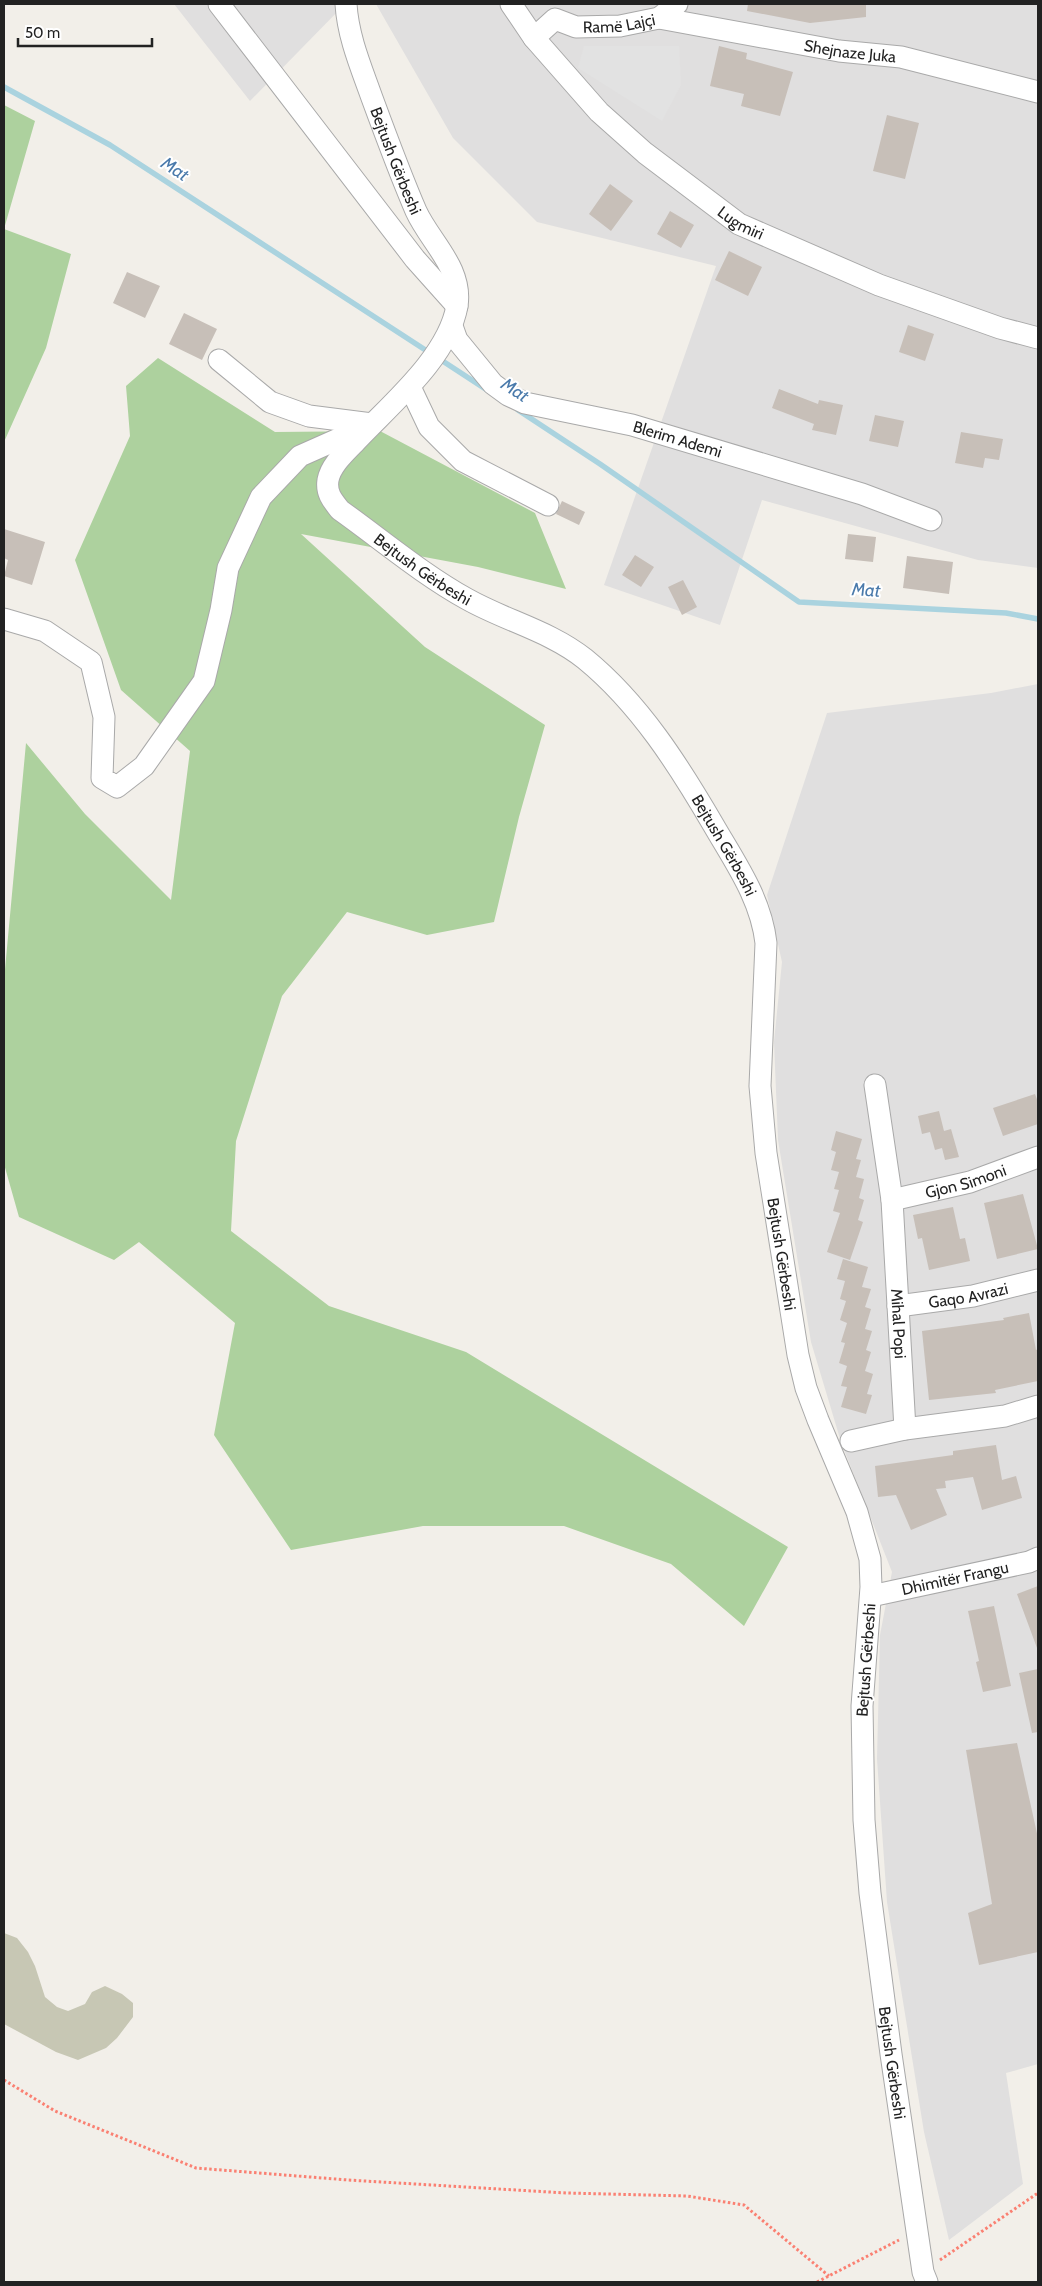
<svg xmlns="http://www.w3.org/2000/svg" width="1042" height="2286" font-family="Cabin,sans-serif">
<rect width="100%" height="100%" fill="#f2efe9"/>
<!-- residential -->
<path fill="#e0dfdf" d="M174 4H345L250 101Z
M376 4H1038V568L978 560 762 500 720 625 604 585 716 266 537 222 453 138Z
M1038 684V2064L1006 2073 1023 2184 949 2240 924 2132 887 1902 877 1759 880 1635 892 1572 841 1442 811 1342 778 1140 774 1042 782 962 767 895 827 713 991 693Z"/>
<!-- construction -->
<path fill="#c7c7b4" d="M4 1933 17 1938 28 1952 35 1966 45 1997 57 2007 68 2011 85 2004 92 1992 105 1986 122 1994 133 2003V2017L117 2038 106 2048 78 2060 56 2052 4 2024Z"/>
<!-- forest -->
<path fill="#add19e" d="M4 105 35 121 4 229Z
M4 229 71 254 46 348 4 442Z
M158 358 275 432 380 431 535 513 566 589 478 567 301 534 425 647 545 725 519 817 494 922 427 935 347 912 282 996 236 1141 231 1231 329 1306 466 1352 788 1547 744 1626 671 1564 564 1526H423L291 1550 214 1435 235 1323 139 1242 114 1260 19 1217 4 1164V980L26 743 85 814 171 900 190 751 121 690 75 560 130 436 126 386Z"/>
<!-- parking -->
<path fill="#e2e2e2" d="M584 46H679L681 85 662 121 578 68Z"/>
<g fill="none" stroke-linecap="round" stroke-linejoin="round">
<!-- stream -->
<path stroke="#aad3df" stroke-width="5.5" d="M4 87 110 145 430 353
M438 358 487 390
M518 410 600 464 799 602 1006 613 1038 619"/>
</g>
<!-- building -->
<path fill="#c7bfb8" d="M748 4H866V17L810 23 747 11Z
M719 46 747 53 746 59 793 72 780 116 741 106 744 94 710 86Z
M887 115 919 123 905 179 873 171Z
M610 184 633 201 611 231 589 214Z
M670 211 694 225 681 248 657 234Z
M729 251 762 267 748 296 715 280Z
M127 272 160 286 145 318 113 303Z
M184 313 217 329 202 360 169 344Z
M908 325 934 334 925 361 899 352Z
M779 389 818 404 819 400 843 405 836 435 812 430 814 424 772 408Z
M875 415 904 421 898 447 869 441Z
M961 432 1003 439 999 460 985 458 983 468 955 463Z
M562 501 585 512 579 525 556 514Z
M4 529 45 542 32 585 4 576 8 560 4 558Z
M848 534 876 537 873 562 845 559Z
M635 555 654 567 641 587 622 575Z
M907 556 953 562 949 594 903 588Z
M683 580 697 607 682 615 668 587Z
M1035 1094 1038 1102V1124L1003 1136 993 1108Z
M939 1111 944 1131 951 1129 959 1157 945 1160 942 1148 935 1150 930 1132 922 1134 918 1116Z
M836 1131 862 1139 856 1159 861 1160 856 1177 864 1179 859 1198 864 1200 858 1220 863 1222 850 1260 827 1252 840 1213 833 1211 839 1190 834 1189 839 1172 831 1170 836 1152 831 1150Z
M1023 1194 1038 1249 997 1259 984 1203Z
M953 1207 960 1239 965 1238 970 1261 929 1270 922 1238 918 1239 913 1215Z
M843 1259 868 1267 862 1287 871 1289 865 1307 871 1309 865 1329 872 1331 866 1350 871 1352 865 1371 873 1374 867 1394 872 1395 866 1414 841 1407 847 1387 841 1386 847 1366 839 1363 845 1343 841 1342 847 1323 840 1320 846 1301 840 1299 845 1281 837 1279Z
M1029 1313 1036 1350 1038 1349V1381L995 1390 996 1393 929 1400 922 1331 1004 1320 1003 1318Z
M996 1445 1002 1480 1016 1476 1022 1498 982 1510 973 1477 945 1481 946 1488 936 1489 947 1515 911 1530 896 1495 878 1497 875 1466 953 1455V1451Z
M1038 1586V1648H1037L1017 1594Z
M994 1606 1011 1686 983 1692 976 1662 979 1661 968 1611Z
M1038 1669V1732L1032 1733 1019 1673Z
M1017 1743 1038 1838V1952L979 1965 968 1913 992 1904 966 1750Z"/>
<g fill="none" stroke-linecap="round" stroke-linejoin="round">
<!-- minor casing -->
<g stroke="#a9a9a9" stroke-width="23">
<g id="minor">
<path d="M219 4 415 259 457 306"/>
<path id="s1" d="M346 4C348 37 361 67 372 98 386 136 400 174 416 211 430 242 463 268 457 306 448 357 391 404 357 440 347 451 331 464 328 480 326 493 332 500 340 510 382 540 422 574 467 599 506 621 550 631 585 659 640 704 679 766 714 826 736 864 761 899 766 943L760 1086 766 1153 798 1355 806 1388 818 1420 857 1512 870 1559 871 1587 862 1706 864 1820 870 1893 891 2054 923 2272 927 2282"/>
<path id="s2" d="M511 4 534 38 599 112 645 153 739 224 879 285 1000 328 1038 338"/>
<path id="s3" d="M659 18 839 51 901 57 1038 92"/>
<path id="s4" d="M534 38 555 19 576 27 620 26 659 18 677 4"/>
<path id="s5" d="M452 326 457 340 493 384 508 395 525 403 632 425 862 494 931 520"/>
<path d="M219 360 270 402 309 416 372 424"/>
<path d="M410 387 429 427 463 461 548 505"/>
<path d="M4 619 45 631 91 662 104 717 102 778 117 787 144 766 204 681 221 610 228 568 261 497 300 456 363 428"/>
<path id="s6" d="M875 1085 892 1200 905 1429"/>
<path id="s7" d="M892 1200 970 1182 1038 1157"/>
<path id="s8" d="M898 1306 973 1296 1038 1280"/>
<path d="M851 1441 905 1429 1005 1416 1038 1406"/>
<path id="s9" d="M871 1596 1029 1562 1038 1558"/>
</g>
</g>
<!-- path -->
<path stroke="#fa8072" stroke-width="3" stroke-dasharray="2.5 2.5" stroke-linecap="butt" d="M4 2080 55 2111 196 2168 348 2180 566 2193 687 2196 744 2205 829 2276
M940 2260 1038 2193
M817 2282 899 2240"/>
<!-- minor -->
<use href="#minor" stroke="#fff" stroke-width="21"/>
</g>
<g text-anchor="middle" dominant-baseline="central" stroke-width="4" stroke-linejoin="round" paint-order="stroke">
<!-- street labels -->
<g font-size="16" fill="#222" stroke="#fff">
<text stroke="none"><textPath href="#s4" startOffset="94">Ramë Lajçi</textPath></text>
<text stroke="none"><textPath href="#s3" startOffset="194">Shejnaze Juka</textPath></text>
<text stroke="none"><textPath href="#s1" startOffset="165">Bejtush Gërbeshi</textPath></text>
<text stroke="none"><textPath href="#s2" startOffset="320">Lugmiri</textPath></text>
<text stroke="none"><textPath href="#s5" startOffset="266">Blerim Ademi</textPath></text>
<text stroke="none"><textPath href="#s1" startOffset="680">Bejtush Gërbeshi</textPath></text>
<text stroke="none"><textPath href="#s1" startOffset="1100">Bejtush Gërbeshi</textPath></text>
<text stroke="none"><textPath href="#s7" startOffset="76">Gjon Simoni</textPath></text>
<text stroke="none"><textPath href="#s1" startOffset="1520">Bejtush Gërbeshi</textPath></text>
<text stroke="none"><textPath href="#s8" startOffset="71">Gaqo Avrazi</textPath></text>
<text stroke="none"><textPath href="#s6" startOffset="240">Mihal Popi</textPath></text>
<text stroke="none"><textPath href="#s9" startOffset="86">Dhimitër Frangu</textPath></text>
<text transform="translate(866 1660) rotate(-86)">Bejtush Gërbeshi</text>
<text stroke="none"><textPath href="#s1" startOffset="2345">Bejtush Gërbeshi</textPath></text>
</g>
<!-- water labels -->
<g font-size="18" font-style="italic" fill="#4a7aab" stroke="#fff">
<text transform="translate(175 169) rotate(33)">Mat</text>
<text transform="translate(515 390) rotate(33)">Mat</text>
<text transform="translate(866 590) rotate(3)">Mat</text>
</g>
</g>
<!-- border -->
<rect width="1042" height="2286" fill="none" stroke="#222222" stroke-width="10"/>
<!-- scale -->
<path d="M18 38v8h134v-8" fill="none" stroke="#222222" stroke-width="2.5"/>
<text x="25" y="38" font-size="15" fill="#222222" stroke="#ffffff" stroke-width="4" paint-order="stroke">50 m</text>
</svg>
